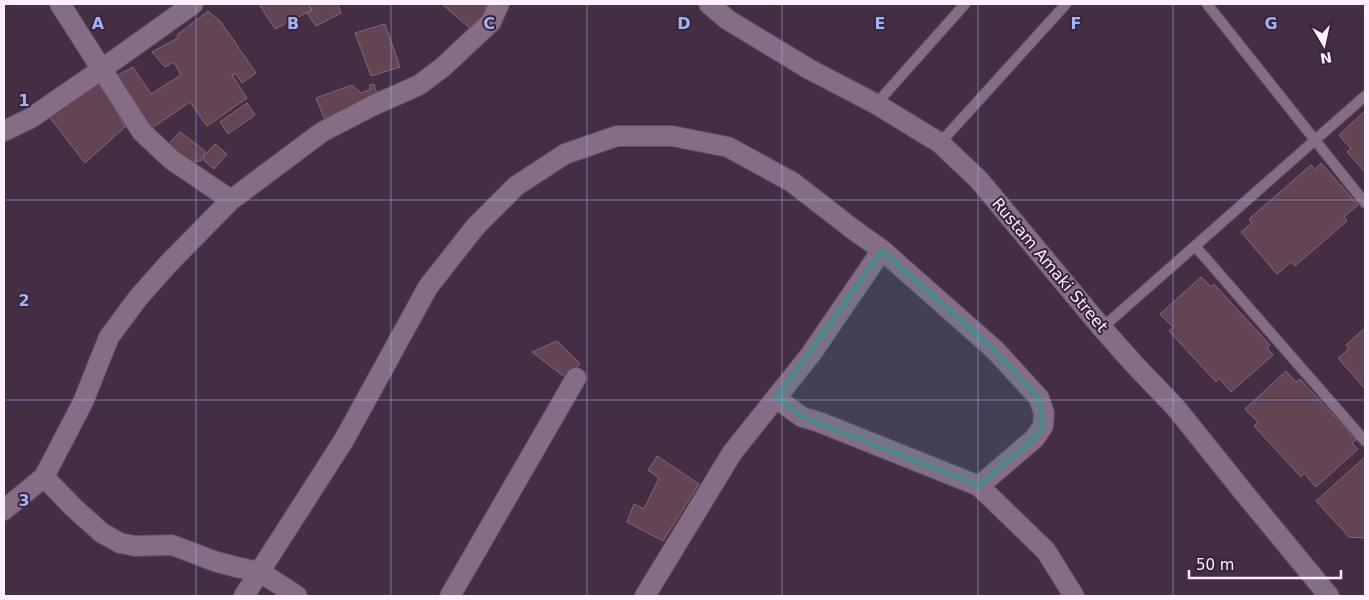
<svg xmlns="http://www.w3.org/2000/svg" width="1369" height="600" font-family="'DejaVu Sans',sans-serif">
<rect width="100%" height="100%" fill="#432e44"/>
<!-- building -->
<path fill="#624453" stroke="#876777" d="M259 4H308L312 10 275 29Z
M308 4H338L341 13 316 26 307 13 312 10Z
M442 4H483L492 12 473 31Z
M208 11 221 22 256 73 242 83 236 74 232 75 247 98 207 126 190 102 152 128 116 76 133 67 151 94 181 75 174 62 165 67 152 52 178 38 177 35Z
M385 24 400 67 371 76 355 33Z
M99 79 125 127 85 163 43 109Z
M374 84 379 100 325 120 316 98 352 85 361 93 371 89 369 85Z
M247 103 255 115 228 134 220 122Z
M1365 111V172L1347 152 1351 149 1339 135Z
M180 132 204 150 205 153 200 159 201 161 189 162 167 146Z
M215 144 227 154 214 169 203 160V157Z
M1321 163 1358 205 1344 217 1347 221 1295 266 1291 262 1277 274 1241 232 1252 223 1249 219 1311 165 1315 169Z
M1201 277 1211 287 1214 284 1270 345 1267 348 1273 355 1231 392 1219 378 1216 382 1169 331 1173 327 1160 314Z
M1365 328V389L1338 358 1349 349 1346 345Z
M557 341 580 364 566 378 532 352Z
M1286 371 1296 382 1300 379 1356 440 1352 443 1358 449 1316 487 1304 473 1301 477 1254 426 1258 422 1245 409Z
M657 456 699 484 663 541 627 522 634 504 644 509 659 478 648 470Z
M1365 457V538L1349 537 1316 501Z"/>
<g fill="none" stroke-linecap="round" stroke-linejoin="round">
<!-- lane casing -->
<g stroke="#5c4a5d" stroke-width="12">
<path id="lane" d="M1207 4 1365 203
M876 104 965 4
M940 143 1066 4
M1195 246 1365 441
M1102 328 1365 96"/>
</g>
<!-- street casing -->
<g stroke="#5c4a5d" stroke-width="22">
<path id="street" d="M60 4 142 132 172 160 231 200 322 132 372 106 419 85 443 67 491 22 499 4
M709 4 728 20 809 69 876 104 940 143 979 180 1102 328 1134 364 1176 408 1245 494 1329 596
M4 131 31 118 102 69 193 4
M776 398 802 417 819 422 979 486
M44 477 74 508 102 533 120 543 135 546 172 545 214 561 236 567 260 572 297 596
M4 510 44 477 83 402 109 337 138 298 169 263 231 200
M244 596 344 440 428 287 476 226 516 186 565 154 617 136H672L728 147 792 182 854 230 882 250 995 350 1039 398 1044 413 1043 426 1035 438 979 486 1046 551 1074 596
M450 596 576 378
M645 596 732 453 811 354 882 250"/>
</g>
<!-- lane -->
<use href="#lane" stroke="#856d85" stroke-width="10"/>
<!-- street -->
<use href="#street" stroke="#856d85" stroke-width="20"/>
</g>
<!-- marked area -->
<path fill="#3f8e8b" fill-opacity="0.2" stroke="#3f8e8b" stroke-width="4" stroke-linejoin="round" d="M882 250 995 350 1039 398 1043 426 1035 438 979 486 802 417 776 398Z"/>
<!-- grid -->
<path fill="none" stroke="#9fb3fd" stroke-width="1" stroke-opacity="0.55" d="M196 4V596M391 4V596M587 4V596M782 4V596M978 4V596M1173 4V596M4 200H1365M4 400H1365"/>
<g text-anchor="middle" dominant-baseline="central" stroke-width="4" stroke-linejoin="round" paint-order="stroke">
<!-- street labels -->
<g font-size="16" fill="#fdeffd" stroke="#382439">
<text transform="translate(1050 265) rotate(50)">Rustam Amaki Street</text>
</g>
</g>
<g font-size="16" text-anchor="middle" font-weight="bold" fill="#9fb3fd" stroke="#382439" stroke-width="4" stroke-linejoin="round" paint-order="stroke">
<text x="98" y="29">A</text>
<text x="293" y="29">B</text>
<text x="489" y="29">C</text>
<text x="684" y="29">D</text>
<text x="880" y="29">E</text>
<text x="1076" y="29">F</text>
<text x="1271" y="29">G</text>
<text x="24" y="106">1</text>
<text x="24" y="306">2</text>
<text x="24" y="506">3</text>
</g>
<!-- border -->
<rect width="1369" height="600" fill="none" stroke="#fdeffd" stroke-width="10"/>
<!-- north arrow -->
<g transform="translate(1324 45) rotate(171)" stroke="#382439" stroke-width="4" paint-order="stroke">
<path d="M0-4L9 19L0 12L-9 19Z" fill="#fdeffd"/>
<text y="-8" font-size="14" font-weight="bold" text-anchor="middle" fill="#fdeffd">N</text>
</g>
<!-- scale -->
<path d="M1189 570v8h152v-8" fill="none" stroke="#fdeffd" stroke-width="2.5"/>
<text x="1196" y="570" font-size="15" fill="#fdeffd" stroke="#382439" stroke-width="4" paint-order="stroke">50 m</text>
</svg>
